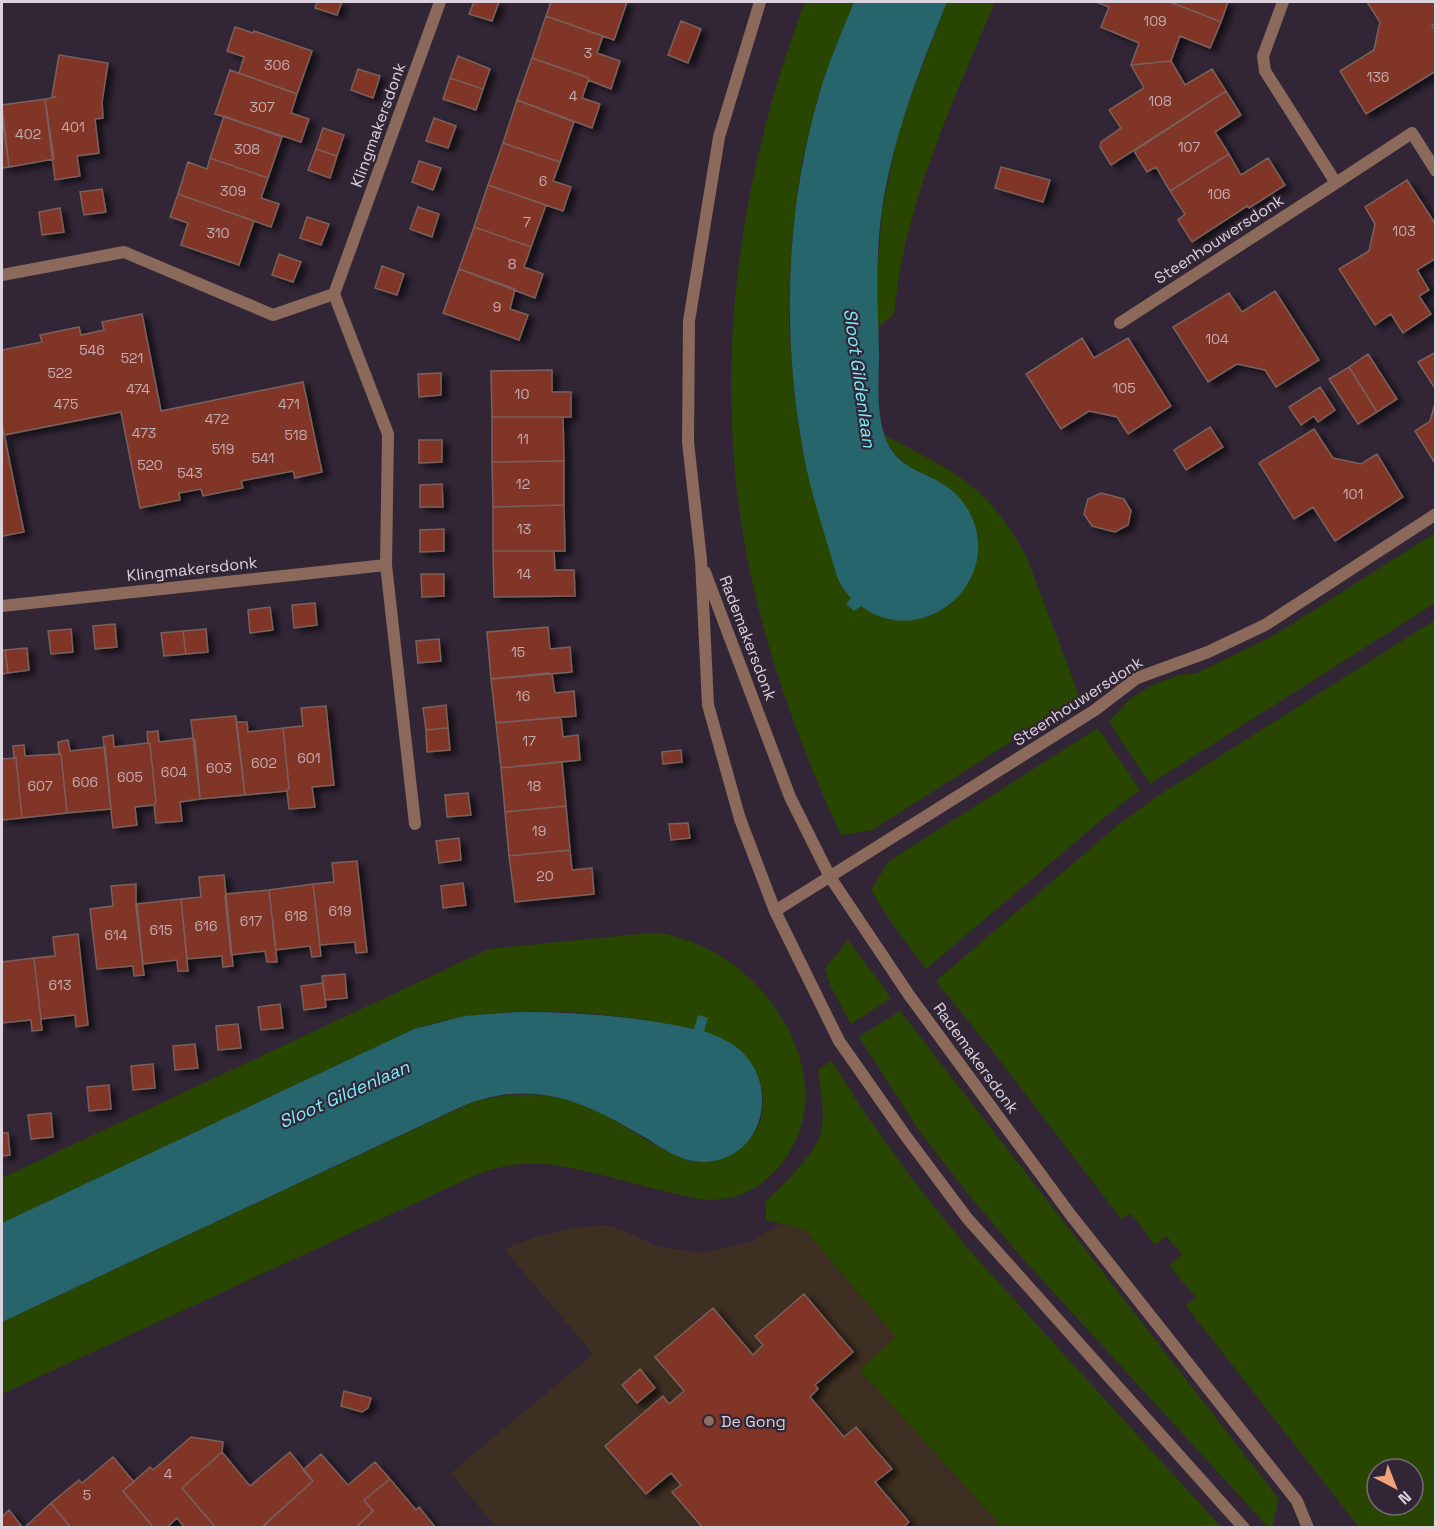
<svg xmlns="http://www.w3.org/2000/svg" width="1437" height="1529" font-family="'Space Grotesk',sans-serif">
<defs>
<filter id="shadow"><feDropShadow dx="6" dy="4" stdDeviation="3" flood-color="#0009"/></filter>
</defs>
<rect width="100%" height="100%" fill="#322636"/>
<!-- education -->
<path fill="#3e2f23" d="M780 1224 805 1230 897 1338 860 1370 1002 1527H496L451 1473 593 1354 504 1249 539 1236 574 1228 606 1225 622 1230 659 1247 702 1253 750 1242Z"/>
<!-- green -->
<path fill="#294600" fill-rule="evenodd" d="M805 2H854L819 93 803 157 797 198 792 240 790 281 789 324 794 392 802 448 837 577 860 605 897 620 923 618 938 612 952 603 970 580 978 542 977 533 974 522 966 506 931 478 904 464 889 446 884 435C953 471 989 485 1027 558L1080 698 872 830 841 835C807 761 778 686 758 606 707 404 732 194 805 2Z
M947 2H995C953 102 904 204 894 314L878 328V263L882 210 893 158 901 123Z
M1435 533V603L1150 784 1109 722 1129 700 1152 685 1180 675 1197 673 1273 636Z
M1435 620V1527H1359L1186 1306 1196 1297 1169 1266 1182 1254 1166 1236 1155 1245 1131 1213 1121 1219 998 1058 936 981 1118 825 1159 795ZM1377 1469H1413V1505H1377Z
M1098 728 1140 790 1105 817 926 969 891 922 871 890 889 861Z
M650 933C663 932 674 936 686 940 776 968 851 1096 772 1174 751 1195 727 1202 698 1199 671 1193 644 1186 617 1179 567 1166 524 1154 474 1176L2 1394V1322L473 1102C508 1093 543 1091 577 1102 608 1111 678 1167 703 1162 712 1161 723 1152 731 1147 738 1144 750 1139 754 1133 760 1126 763 1112 763 1103 764 1066 736 1042 704 1031L698 1016 694 1029C603 1010 504 1001 414 1029L2 1223V1178L489 949Z
M848 940 891 998 851 1024 831 987 825 969Z
M900 1011 1279 1499 1272 1527H1268L1025 1261 969 1195 918 1129 859 1037Z
M832 1061 860 1106 912 1179 969 1250 1221 1527H1002L860 1370 896 1337 805 1230 766 1220V1202C783 1183 806 1164 818 1141 827 1122 821 1089 818 1070Z"/>
<!-- water -->
<path fill="#27656c" d="M854 2H947C920 69 893 136 882 209 875 257 878 306 879 354 879 382 875 417 888 444 899 467 921 471 941 483 965 496 980 524 978 551 975 600 922 635 876 615 871 613 866 609 861 606L854 611 846 604 851 598 842 587 837 577C825 533 809 490 802 445 782 329 786 209 819 95 828 63 842 32 854 2Z
M517 1012C577 1012 635 1016 694 1029L698 1015 708 1018 704 1031C719 1037 733 1042 744 1054 777 1088 764 1153 713 1161 687 1166 667 1151 646 1138 585 1102 537 1078 465 1105L2 1322V1223L414 1029 465 1016Z"/>
<!-- building -->
<path fill="#803527" stroke="#7a615c" stroke-width="1.5" filter="url(#shadow)" d="M317 2H342L337 15 315 8Z
M474 2H499L492 21 469 14Z
M551 2H627L614 40 546 16Z
M1096 2H1170L1221 22 1210 48 1180 36 1171 61 1131 65 1139 43 1101 27 1109 7Z
M1170 2H1228L1221 22Z
M1367 2H1436V23L1432 25 1436 32V71L1366 114 1340 71 1374 50 1380 22Z
M546 16 603 36 597 53 620 61 611 89 588 80 589 78 532 58Z
M681 21 701 29 688 63 668 55Z
M235 27 253 33 254 31 312 51 297 94 239 73 244 57 227 51Z
M59 55 108 63 102 102 103 118 95 119 99 153 77 156 80 176 55 180 45 99 55 97 52 96Z
M458 56 490 69 483 89 450 78Z
M532 58 589 78 582 98 600 104 592 128 517 100Z
M1171 61 1185 85 1212 69 1226 91 1111 165 1100 147 1101 142 1121 128 1109 110 1144 88 1131 65Z
M358 69 380 76 373 98 351 90Z
M230 70 297 94 291 113 309 119 301 142 215 114Z
M450 78 483 89 476 110 443 99Z
M1226 91 1241 115 1215 132 1229 154 1170 191 1156 167 1147 172 1134 151Z
M45 99 54 159 9 167 2 105Z
M517 100 574 122 560 162 503 143Z
M2 114 9 167 2 168Z
M224 116 282 137 268 178 210 158Z
M434 118 456 126 448 148 426 141Z
M323 128 344 135 337 156 316 149Z
M503 143 560 162 553 181 571 187 563 211 488 185Z
M316 149 337 156 330 178 308 170Z
M1229 154 1241 175 1268 158 1285 185 1249 208 1247 206 1192 242 1178 220 1185 214 1170 191Z
M210 158 268 178 261 198 279 204 271 227 178 194 188 162 207 169Z
M419 161 441 168 433 190 412 182Z
M1001 167 1050 180 1043 202 995 188Z
M1407 180 1436 225V258L1417 270 1429 290 1419 296 1431 314 1403 333 1391 314 1375 325 1339 269 1369 251 1375 224 1365 207Z
M488 185 546 205 531 247 474 227Z
M102 189 106 212 84 215 80 192Z
M178 194 254 221 239 265 181 245 188 223 170 217Z
M418 207 439 214 432 237 410 229Z
M60 208 64 232 42 235 39 212Z
M307 217 329 224 321 245 300 238Z
M474 227 531 247 524 267 543 274 535 298 459 269Z
M279 254 301 262 293 282 272 275Z
M382 266 404 274 397 295 375 288Z
M459 269 515 289 510 309 528 315 519 340 443 313Z
M1275 291 1319 360 1276 387 1265 370 1237 364 1208 382 1173 327 1229 293 1242 312Z
M142 314 161 411 303 382 322 472 295 478 293 471 241 481 243 488 203 496 201 489 179 493 180 500 140 508 121 412 4 435 2 424V350L42 342 40 335 79 327 81 335 104 330 102 322Z
M1082 338 1094 358 1128 338 1171 406 1128 434 1117 417 1089 411 1061 429 1026 374Z
M1436 352V390L1418 362Z
M1368 354 1397 399 1377 412 1349 367Z
M1349 367 1377 412 1358 424 1329 379Z
M552 370V392H571V417H492L491 371Z
M441 373V395L419 397 418 374Z
M1320 387 1335 410 1318 422 1314 416 1301 425 1289 407Z
M1436 400V465L1415 431 1430 421Z
M492 417H563L564 461 492 462Z
M2 424 24 532 2 536Z
M1210 427 1223 447 1186 470 1174 450Z
M1314 429 1333 458 1361 464 1377 454 1403 497 1335 541 1313 507 1294 519 1259 463Z
M419 440H442V462L419 463Z
M564 461V505L493 507 492 462Z
M442 484 443 507H420V485Z
M1101 493 1124 499 1131 511 1128 525 1115 532 1092 526 1084 514 1088 499Z
M564 505 565 551H493V507Z
M444 529V551L420 552V530Z
M493 551H554L555 570H574L575 596 494 597Z
M421 574H444V596L422 597Z
M315 603 317 625 294 628 292 605Z
M270 607 273 630 250 633 248 610Z
M115 624 117 647 95 649 93 626Z
M548 627 550 649 570 647 572 672 491 679 487 632Z
M71 629 73 652 51 654 48 631Z
M206 629 208 652 186 654 183 631Z
M183 631 186 654 164 656 161 633Z
M439 639 441 661 418 663 416 641Z
M27 648 29 670 8 673 5 650Z
M5 650 8 673 2 674V651Z
M548 673 552 674 555 693 574 691 576 716 496 723 491 679Z
M446 705 448 728 426 730 423 708Z
M326 706 334 785 312 787 315 807 289 809 287 791 289 788 283 728 303 726 301 708Z
M236 716 245 795 200 799 191 720Z
M561 717 563 737 578 735 580 760 501 768 496 723Z
M236 722H247L248 732 283 728 289 788 287 791 245 795Z
M448 728 450 750 427 752 426 730Z
M158 731 159 742 193 738 195 740 200 799 180 802 182 821 156 823 154 805 156 802 150 744 148 743 147 732Z
M113 735 114 747 148 743 150 744 156 802 154 805 135 807 137 825 113 828 103 737Z
M68 740 70 751 105 747 111 809 67 813 61 754 59 753 58 742Z
M24 745 25 756 61 754 67 813 22 818 16 758 14 757 13 746Z
M681 750 682 762 663 764 662 752Z
M16 758 22 818 2 820V759Z
M562 762 566 806 505 812 501 768Z
M468 793 471 815 447 817 445 795Z
M566 806 570 850 509 856 505 812Z
M688 823 690 838 671 840 669 824Z
M459 838 461 860 439 863 436 841Z
M570 850 572 870 592 868 594 894 515 902 509 856Z
M357 861 367 952 356 953 355 942 320 945 313 884 334 882 332 863Z
M224 875 233 966 223 967 222 956 187 959 181 899 201 897 199 877Z
M463 883 466 905 443 908 441 886Z
M136 884V907L144 975 134 976 133 966 97 969 90 909 113 906 111 886Z
M313 884 321 956 312 957 310 946 276 950 269 890Z
M269 890 277 962H267L265 951 231 955 225 896 226 894Z
M181 899 188 971H178L177 960 143 964 137 904Z
M78 934 88 1025 76 1027 75 1015 41 1019 34 958 55 956 53 937Z
M34 958 42 1030 32 1031 31 1020 2 1023V962Z
M345 974 347 998 325 1000 322 976Z
M323 983 326 1007 304 1010 301 986Z
M280 1004 283 1028 261 1030 258 1007Z
M238 1024 241 1048 218 1050 216 1026Z
M195 1044 198 1068 175 1070 173 1046Z
M153 1064 155 1088 133 1090 131 1066Z
M109 1085 111 1109 89 1111 87 1087Z
M51 1113 53 1137 31 1139 28 1115Z
M2 1133H8L10 1155 2 1156Z
M804 1294 853 1352 815 1385 818 1389 810 1397 844 1437 856 1427 892 1469 875 1482 909 1522 903 1528H703L672 1492 681 1485 671 1473 646 1494 605 1446 663 1396 669 1404 684 1391 655 1357 713 1308 753 1355 763 1345 755 1336Z
M640 1369 655 1388 637 1403 622 1385Z
M344 1391 371 1398 368 1408 362 1412 341 1406Z
M191 1437 223 1442 222 1452 182 1488 216 1528H185L177 1518 166 1528H154L123 1491 150 1467 153 1470Z
M222 1452 250 1486 290 1452 313 1481 261 1528H216L182 1488Z
M321 1454 348 1485 375 1462 390 1479 364 1500 373 1511 355 1528H268L265 1524 313 1481 303 1470Z
M113 1457 134 1482 123 1491 154 1528H71L51 1503 79 1480 82 1483Z
M390 1479 416 1510 419 1507 436 1528H355L373 1511 364 1500Z
M51 1503 71 1528H24Z
M9 1510 23 1528H2V1517Z"/>
<g fill="none" stroke-linecap="round" stroke-linejoin="round">
<!-- minor -->
<path stroke="#8b695b" stroke-width="12" d="M760 2 719 137 689 321 688 442 701 560 708 705 740 819 775 911 839 1041 905 1135 967 1218 1244 1528
M1283 2 1263 56 1265 71 1336 183 1412 133 1436 171
M2 275 124 252 273 315 334 294
M1120 323 1336 183
M705 572 790 797 830 877 909 995 1070 1214 1297 1501 1308 1528
M2 606 386 565
M415 824 386 565 388 434 334 294 440 2
M775 911 1095 710 1137 678 1208 652 1265 625 1436 514"/>
</g>
<!-- markers -->
<circle fill="#8d6e63" stroke="#322636" stroke-width="2" cx="709" cy="1421" r="6"/>
<g text-anchor="middle" dominant-baseline="central" stroke-width="4.5" stroke-linejoin="round" paint-order="stroke">
<!-- number labels -->
<g font-size="14" fill="#c5acb0">
<text x="1155" y="21">109</text>
<text x="588" y="53">3</text>
<text x="277" y="65">306</text>
<text x="1378" y="77">136</text>
<text x="573" y="96">4</text>
<text x="1160" y="101">108</text>
<text x="262" y="107">307</text>
<text x="73" y="127">401</text>
<text x="28" y="134">402</text>
<text x="1189" y="147">107</text>
<text x="247" y="149">308</text>
<text x="543" y="181">6</text>
<text x="233" y="191">309</text>
<text x="1219" y="194">106</text>
<text x="527" y="222">7</text>
<text x="1404" y="231">103</text>
<text x="218" y="233">310</text>
<text x="512" y="264">8</text>
<text x="497" y="307">9</text>
<text x="1217" y="339">104</text>
<text x="92" y="350">546</text>
<text x="132" y="358">521</text>
<text x="60" y="373">522</text>
<text x="1124" y="388">105</text>
<text x="138" y="389">474</text>
<text x="522" y="394">10</text>
<text x="66" y="404">475</text>
<text x="289" y="404">471</text>
<text x="217" y="419">472</text>
<text x="144" y="433">473</text>
<text x="296" y="435">518</text>
<text x="523" y="439">11</text>
<text x="223" y="449">519</text>
<text x="263" y="458">541</text>
<text x="150" y="465">520</text>
<text x="190" y="473">543</text>
<text x="523" y="484">12</text>
<text x="1353" y="494">101</text>
<text x="524" y="529">13</text>
<text x="524" y="574">14</text>
<text x="518" y="652">15</text>
<text x="523" y="696">16</text>
<text x="529" y="741">17</text>
<text x="309" y="758">601</text>
<text x="264" y="763">602</text>
<text x="219" y="768">603</text>
<text x="174" y="772">604</text>
<text x="130" y="777">605</text>
<text x="85" y="782">606</text>
<text x="40" y="786">607</text>
<text x="534" y="786">18</text>
<text x="539" y="831">19</text>
<text x="545" y="876">20</text>
<text x="340" y="911">619</text>
<text x="296" y="916">618</text>
<text x="251" y="921">617</text>
<text x="206" y="926">616</text>
<text x="161" y="930">615</text>
<text x="116" y="935">614</text>
<text x="60" y="985">613</text>
<text x="168" y="1474">4</text>
<text x="87" y="1495">5</text>
</g>
<!-- street labels -->
<g font-size="16" fill="#dcd3de" stroke="#322636">
<text transform="translate(378 125) rotate(-70)">Klingmakersdonk</text>
<text transform="translate(1219 239) rotate(-33)">Steenhouwersdonk</text>
<text transform="translate(192 569) rotate(-6)">Klingmakersdonk</text>
<text transform="translate(748 638) rotate(69)">Rademakersdonk</text>
<text transform="translate(1078 701) rotate(-33)">Steenhouwersdonk</text>
<text transform="translate(976 1058) rotate(54)">Rademakersdonk</text>
</g>
<!-- poi labels -->
<g font-size="16" fill="#dcd3de" stroke="#322636" text-anchor="start">
<text x="721" y="1421">De Gong</text>
</g>
<!-- water labels -->
<g font-size="18" font-style="italic" fill="#79f1fe" stroke="#322636">
<text transform="translate(860 378) rotate(82)">Sloot Gildenlaan</text>
<text transform="translate(344 1094) rotate(-24)">Sloot Gildenlaan</text>
</g>
</g>
<!-- border -->
<rect width="1437" height="1529" fill="none" stroke="#dcd3de" stroke-width="6"/>
<!-- north arrow -->
<g transform="translate(1395 1487) rotate(138)"><circle r="28" fill="#322636" stroke="#766b79" stroke-width="1.5"/>
<path d="M0-4.5L10 22L0 15L-10 22Z" fill="#f1a27b"/>
<text y="-9" font-size="16" font-weight="bold" text-anchor="middle" fill="#dcd3de">N</text>
</g>
</svg>
